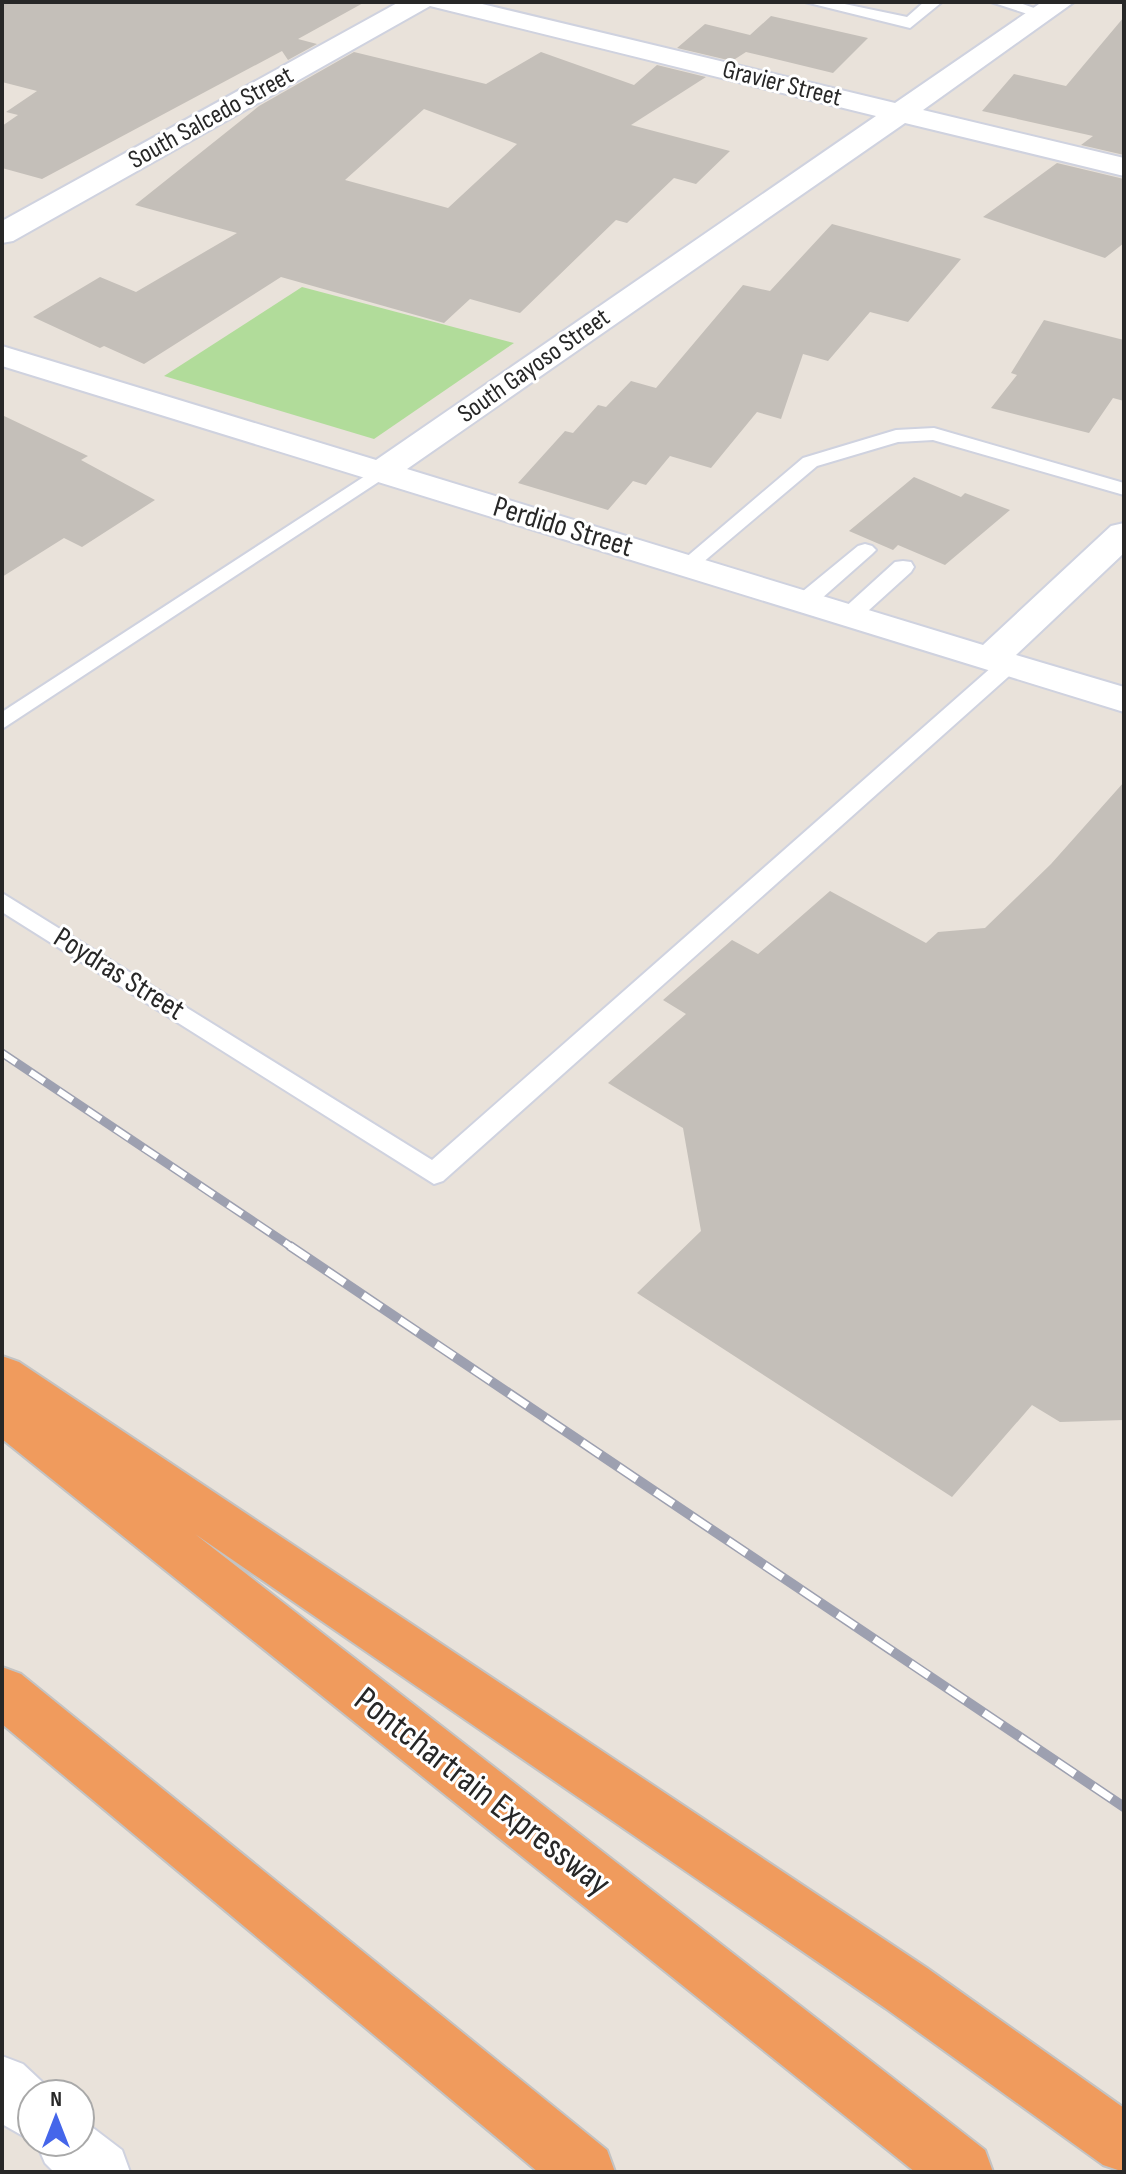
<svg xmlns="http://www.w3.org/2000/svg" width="1126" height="2174" font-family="'Sofia Sans Condensed',sans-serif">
<rect width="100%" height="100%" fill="#e9e2da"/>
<!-- green -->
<path fill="#b1dc9a" d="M302 287 514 343 374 439 164 376Z"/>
<!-- building -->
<path fill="#c4bfb9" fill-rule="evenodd" d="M2 2H365L298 39 317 44 288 60 282 51 42 179 2 168V126L18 115 6 112 37 91 2 82Z
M771 16 868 38 833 73 746 52 732 61 677 48 705 24 750 35Z
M1124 17V155L1081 145 1093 136 982 111 1014 74 1066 86Z
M354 52 486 84 541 52 634 85 657 65 706 77 631 125 730 151 696 184 674 178 627 223 616 220 520 313 470 299 444 323 281 277 144 364 104 346 100 348 33 317 100 277 136 292 237 233 135 205 259 106ZM424 109 517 144 448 208 345 180Z
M1057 163 1124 179V243L1105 258 983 217Z
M832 224 961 259 908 322 870 312 828 361 803 354 781 419 757 412 711 468 670 456 646 485 633 481 608 510 518 483 565 431 573 433 598 405 606 407 631 381 656 388 743 285 770 291Z
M1044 320 1124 340V401L1113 398 1089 433 991 408 1017 375 1011 373Z
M2 415 88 456 81 460 155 500 82 547 64 538 2 577Z
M914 477 961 497 965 493 1010 510 945 565 898 545 893 550 849 531Z
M1124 782V1420L1060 1422 1032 1405 952 1497 637 1293 701 1231 683 1128 608 1083 686 1014 663 1000 732 940 758 954 830 891 926 943 938 932 985 928 1051 864Z"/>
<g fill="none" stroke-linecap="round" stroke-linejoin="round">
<!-- service casing -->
<g stroke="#cfd2df" stroke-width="4">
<path id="service" d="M805 2H835L907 17 924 2H942L910 28Z
M991 2H1017L1051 14 1043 19Z
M934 428 1124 483V495L933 440 898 442 817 466 695 569H681L677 565 803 458 896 430Z
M382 465 389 467 392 471 389 475 2 729V712Z
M865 544 872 546 876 550 872 554 813 606H797L794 601 797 596 858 546Z
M903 561 911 562 914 567 911 572 858 620H842L839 615 842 610 895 562Z
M1009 657 1017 659 1020 664 1017 669 443 1181 434 1184 2 912V893L432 1160 1001 659Z"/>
</g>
<!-- minor casing -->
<g stroke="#cfd2df" stroke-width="4">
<path id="minor" d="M399 2H474L895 103 1042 2H1074L923 110 1124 158V176L905 123 407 469 983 645 1111 526 1124 523V553L1016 655 1124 687V712L2 366V346L376 460 876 116 430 6 13 241 2 243V221Z
M2 2056 23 2064 55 2094H32V2141L2 2124Z
M80 2118 122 2150 130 2172H54L45 2163 36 2142H80Z"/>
</g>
<!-- motorway casing -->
<g stroke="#c3c3c3" stroke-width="4">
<path id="motorway" d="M2 1356 19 1362 927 1968 1124 2108V2172L1103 2165 885 2008 195 1534 985 2150 993 2172H915L2 1439Z
M2 1667 21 1674 607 2150 615 2172H538L2 1724Z"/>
</g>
<!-- service -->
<use href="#service" fill="#fff" fill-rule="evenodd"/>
<!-- minor -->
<use href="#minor" fill="#fff" fill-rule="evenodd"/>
<!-- motorway -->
<use href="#motorway" fill="#f09b5d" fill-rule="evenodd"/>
<!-- rail-far1 casing -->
<g stroke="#9da0b0" stroke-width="9">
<path id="rail-far1" d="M2 1053 293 1248"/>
</g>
<!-- rail casing -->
<g stroke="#9da0b0" stroke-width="10">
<path id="rail" d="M290 1246 1124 1807"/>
</g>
<!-- rail-far1 -->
<use href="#rail-far1" stroke="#fff" stroke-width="6" stroke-dasharray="17" stroke-linecap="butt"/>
<!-- rail -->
<use href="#rail" stroke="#fff" stroke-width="7" stroke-dasharray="22" stroke-linecap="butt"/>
</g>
<g text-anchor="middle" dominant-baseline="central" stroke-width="6" stroke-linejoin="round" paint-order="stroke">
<!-- far-street labels -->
<g font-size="26" fill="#272727" stroke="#fff">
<text transform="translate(782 84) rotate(14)">Gravier Street</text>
<text transform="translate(211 118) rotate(-29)">South Salcedo Street</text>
<text transform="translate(534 366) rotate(-35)">South Gayoso Street</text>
</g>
<!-- street labels -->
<g font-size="30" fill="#272727" stroke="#fff">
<text transform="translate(563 527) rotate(17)">Perdido Street</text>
<text transform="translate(119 974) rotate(32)">Poydras Street</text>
</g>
<!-- near-street labels -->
<g font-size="36" fill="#272727" stroke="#fff">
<text transform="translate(482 1792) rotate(38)">Pontchartrain Expressway</text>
</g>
</g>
<!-- border -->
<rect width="1126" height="2174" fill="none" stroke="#272727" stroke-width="8"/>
<!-- north arrow -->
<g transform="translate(56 2118)"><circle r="38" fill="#ffffff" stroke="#a9a9a9" stroke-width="2"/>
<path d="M0-6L14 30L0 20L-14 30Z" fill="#4566ea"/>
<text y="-12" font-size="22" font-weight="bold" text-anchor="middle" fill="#272727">N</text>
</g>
</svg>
